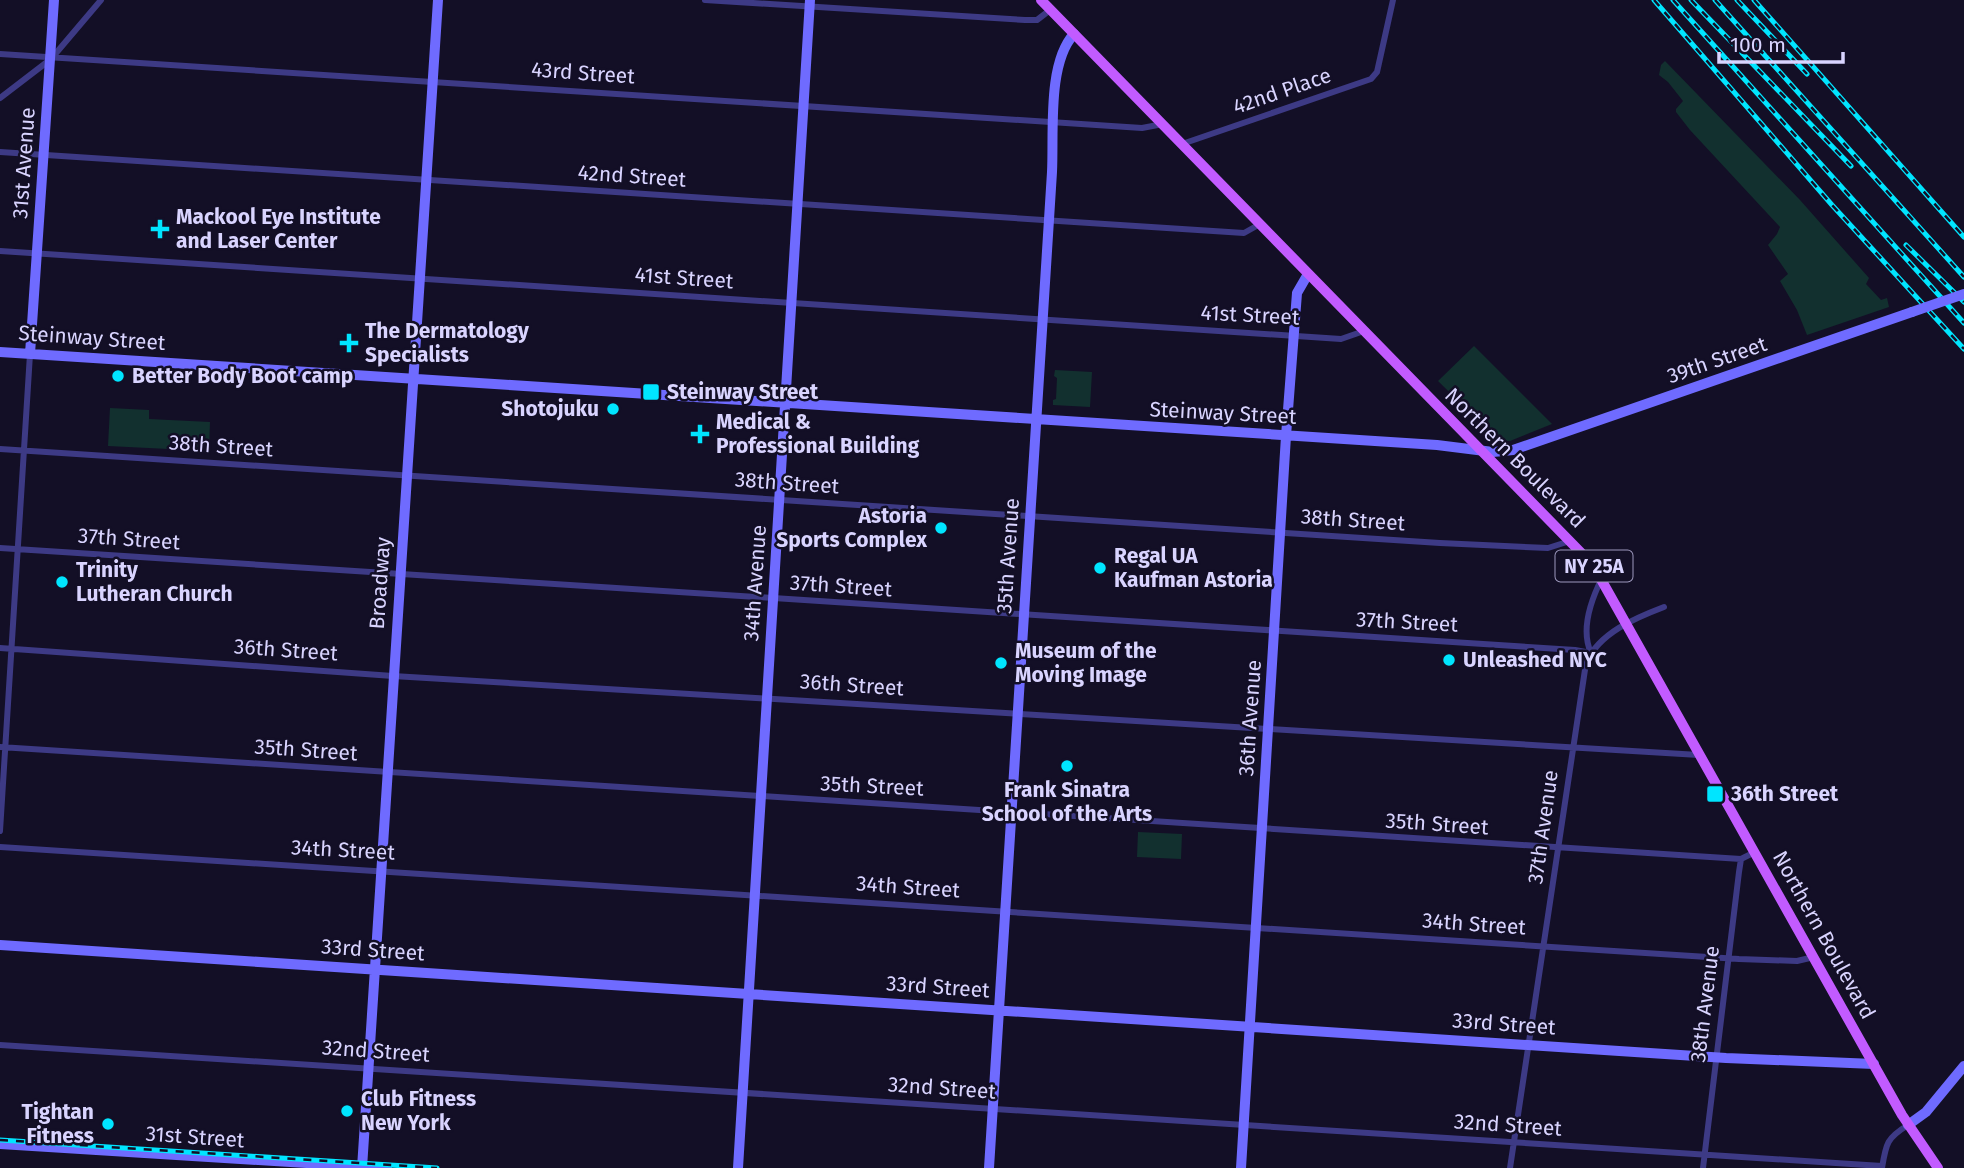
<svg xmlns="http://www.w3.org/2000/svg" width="1964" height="1168" font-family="'Fira Sans',sans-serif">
<rect width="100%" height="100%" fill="#130f26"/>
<!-- green -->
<path fill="#12302f" d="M1665 61 1800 200 1869 278 1866 284 1881 300 1887 298 1889 307 1807 335 1797 310 1780 281 1788 274 1768 245 1777 234 1780 227 1690 130 1676 112V109L1683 101 1668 82 1659 75 1661 65Z
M1474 346 1552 424 1510 441H1499L1438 381Z
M1055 370 1092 372 1090 407 1053 405V400L1056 399 1057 378 1054 376Z
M110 408 149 410V419L210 422 209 451 108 446Z
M1138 832 1182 834 1181 859 1137 857Z"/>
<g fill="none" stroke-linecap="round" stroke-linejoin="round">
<!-- street -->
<path stroke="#3d3a85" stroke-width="6" d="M705 0 1025 20H1037L1050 10
M0 54 1142 128 1163 124
M0 98 51 59 101 0
M1182 144 1371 79 1377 72 1393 0
M0 152 1244 233 1260 224
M0 251 1341 339 1364 331
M0 449 1440 543 1548 548 1570 541
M0 548 1575 650 1591 653
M0 648 393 676 1699 755
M1591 653C1580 629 1591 600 1602 578
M0 747 1741 859
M0 831 30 354
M0 847 1739 959 1797 961 1814 957
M0 1045 1882 1166
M1510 1168 1586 663C1599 633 1635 618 1664 607
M1703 1168 1739 872 1741 859 1755 852
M1882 1168C1886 1143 1887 1138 1908 1125"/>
<!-- secondary -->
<path stroke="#6f6bff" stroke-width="10" d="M0 352 1437 445 1493 452 1513 450 1912 312
M30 354 54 0
M0 945 1726 1058 1874 1064
M1908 1125 1926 1112 1964 1066
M0 1144 387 1168
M362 1168 438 0
M738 1168 810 0
M989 1168 1052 172C1054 133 1047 63 1074 34
M1241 1168 1286 436 1297 293 1308 274"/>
<!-- primary -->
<path stroke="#c25bff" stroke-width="10" d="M1041 0 1593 565 1902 1115 1938 1168"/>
<!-- rail casing -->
<g stroke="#00e5ff" stroke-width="5">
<path id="rail" d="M1654 0 1832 205 1964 349
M1673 0 1964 323
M1691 0 1851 166
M1715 0 1964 277
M1737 0 1807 74
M1754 0 1964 237
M1906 245 1964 302
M0 1140 437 1168"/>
</g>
<!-- rail -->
<use href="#rail" stroke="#130f26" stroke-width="2.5" stroke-dasharray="8" stroke-linecap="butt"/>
<!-- secondary-bridge -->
<path stroke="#6f6bff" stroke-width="10" d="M1912 312 1964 294"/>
</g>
<!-- markers -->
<g fill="#00e5ff" stroke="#130f26" stroke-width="2.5">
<path d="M156.5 218.5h7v7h7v7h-7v7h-7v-7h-7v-7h7z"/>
<path d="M345.5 332.5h7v7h7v7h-7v7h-7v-7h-7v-7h7z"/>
<circle cx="118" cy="376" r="7"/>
<rect x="642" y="383" width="18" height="18" rx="3.5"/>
<circle cx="613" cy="409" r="7"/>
<path d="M696.5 423.5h7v7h7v7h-7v7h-7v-7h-7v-7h7z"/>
<circle cx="941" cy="528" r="7"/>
<circle cx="1100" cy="568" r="7"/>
<circle cx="62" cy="582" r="7"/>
<circle cx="1449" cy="660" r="7"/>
<circle cx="1001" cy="663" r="7"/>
<circle cx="1067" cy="766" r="7"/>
<rect x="1706" y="785" width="18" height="18" rx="3.5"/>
<circle cx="347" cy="1111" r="7"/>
<circle cx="108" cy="1124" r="7"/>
</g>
<g text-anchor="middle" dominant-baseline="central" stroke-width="5" stroke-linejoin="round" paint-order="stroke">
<!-- shield labels -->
<rect fill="#130f26" stroke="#9e99be" stroke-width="2" x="1555.5" y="550.5" width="77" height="31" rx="5"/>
<g font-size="19" font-weight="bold" fill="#d9d4ff">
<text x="1594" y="566">NY 25A</text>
</g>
<!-- street labels -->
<g font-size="21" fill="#d9d4ff" stroke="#130f26">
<text transform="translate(583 73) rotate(4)">43rd Street</text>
<text transform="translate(1282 91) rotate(-19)">42nd Place</text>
<text transform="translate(24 163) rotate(-86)">31st Avenue</text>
<text transform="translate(632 176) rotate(4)">42nd Street</text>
<text transform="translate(684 278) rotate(4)">41st Street</text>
<text transform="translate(1250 315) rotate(3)">41st Street</text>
<text transform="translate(92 338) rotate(4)">Steinway Street</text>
<text transform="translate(1717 360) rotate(-19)">39th Street</text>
<text transform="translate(1223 413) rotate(3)">Steinway Street</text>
<text transform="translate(221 446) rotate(4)">38th Street</text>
<text transform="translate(1515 458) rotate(45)">Northern Boulevard</text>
<text transform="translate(787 483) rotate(4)">38th Street</text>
<text transform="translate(1353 520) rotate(4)">38th Street</text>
<text transform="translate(129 539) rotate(4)">37th Street</text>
<text transform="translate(1008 556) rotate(-86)">35th Avenue</text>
<text transform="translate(380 583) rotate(-86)">Broadway</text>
<text transform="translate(755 583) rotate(-86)">34th Avenue</text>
<text transform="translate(841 586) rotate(4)">37th Street</text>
<text transform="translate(1407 622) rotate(3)">37th Street</text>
<text transform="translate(286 650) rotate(4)">36th Street</text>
<text transform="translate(852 685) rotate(4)">36th Street</text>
<text transform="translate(1250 718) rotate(-86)">36th Avenue</text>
<text transform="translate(306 750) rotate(4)">35th Street</text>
<text transform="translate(872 786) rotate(3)">35th Street</text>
<text transform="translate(1437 824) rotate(4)">35th Street</text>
<text transform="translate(1543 827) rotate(-82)">37th Avenue</text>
<text transform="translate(343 850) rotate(3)">34th Street</text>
<text transform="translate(908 887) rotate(4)">34th Street</text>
<text transform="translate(1474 924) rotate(4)">34th Street</text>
<text transform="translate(1824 935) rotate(61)">Northern Boulevard</text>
<text transform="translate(373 950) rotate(4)">33rd Street</text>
<text transform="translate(938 987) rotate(4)">33rd Street</text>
<text transform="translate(1705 1004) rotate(-83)">38th Avenue</text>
<text transform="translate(1504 1024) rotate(4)">33rd Street</text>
<text transform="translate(376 1051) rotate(4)">32nd Street</text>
<text transform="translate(942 1088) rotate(4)">32nd Street</text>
<text transform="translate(1508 1125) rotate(4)">32nd Street</text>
<text transform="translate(195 1137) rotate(4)">31st Street</text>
</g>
<!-- poi labels -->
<g font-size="21" font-weight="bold" fill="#d9d4ff" stroke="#130f26" text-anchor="start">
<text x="176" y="217">Mackool Eye Institute<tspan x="176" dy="24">and Laser Center</tspan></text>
<text x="365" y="331">The Dermatology<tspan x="365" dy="24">Specialists</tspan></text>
<text x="132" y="376">Better Body Boot camp</text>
<text x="667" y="392">Steinway Street</text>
<text x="599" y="409" text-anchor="end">Shotojuku</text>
<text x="716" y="422">Medical &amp;<tspan x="716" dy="24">Professional Building</tspan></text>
<text x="927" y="516" text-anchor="end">Astoria<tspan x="927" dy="24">Sports Complex</tspan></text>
<text x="1114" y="556">Regal UA<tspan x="1114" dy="24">Kaufman Astoria</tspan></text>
<text x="76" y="570">Trinity<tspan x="76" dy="24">Lutheran Church</tspan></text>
<text x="1015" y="651">Museum of the<tspan x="1015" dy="24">Moving Image</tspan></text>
<text x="1463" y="660">Unleashed NYC</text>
<text x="1067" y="790" text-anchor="middle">Frank Sinatra<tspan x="1067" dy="24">School of the Arts</tspan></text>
<text x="1731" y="794">36th Street</text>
<text x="361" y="1099">Club Fitness<tspan x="361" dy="24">New York</tspan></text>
<text x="94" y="1112" text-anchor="end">Tightan<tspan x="94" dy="24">Fitness</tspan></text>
</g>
</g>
<!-- scale -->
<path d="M1719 52v10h124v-10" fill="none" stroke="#d9d4ff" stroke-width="3.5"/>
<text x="1730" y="52" font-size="21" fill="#d9d4ff" stroke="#130f26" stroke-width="5" paint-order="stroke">100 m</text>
</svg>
